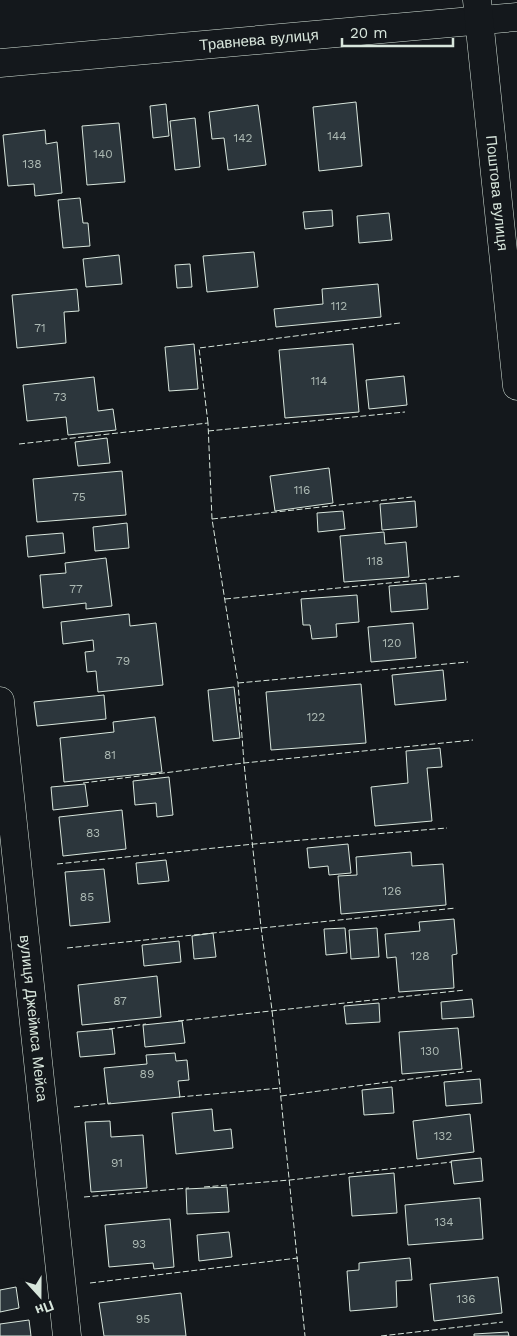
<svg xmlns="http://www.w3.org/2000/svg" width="517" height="1336" font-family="'Work Sans',sans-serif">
<rect width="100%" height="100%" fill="#14181c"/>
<!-- building -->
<path fill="#2c363c" stroke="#d8e6dc" d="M356 102 362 166 319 171 313 107Z
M166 104 169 136 153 138 150 106Z
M258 105 266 165 228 170 224 138 212 139 209 112Z
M195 118 200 167 175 170 170 121Z
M119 123 125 182 87 185 82 126Z
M45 130 46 144 57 142 62 193 35 196 34 184 8 186 3 135Z
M80 198 83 223H88L90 246 63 248 58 200Z
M332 210 333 226 305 229 303 212Z
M389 213 392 240 359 243 357 216Z
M254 252 258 287 207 292 203 256Z
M119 255 122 284 86 287 83 259Z
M190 264 192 287 177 288 175 265Z
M378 284 381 317 276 327 274 309 323 304 322 289Z
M77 289 79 311 64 312 66 343 17 348 12 295Z
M194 344 198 389 169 391 165 347Z
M353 344 359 412 285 418 279 350Z
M404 376 407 405 369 409 366 380Z
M94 377 98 411 113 409 116 430 68 435 66 417 27 421 23 385Z
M107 438 110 463 78 466 75 442Z
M329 468 333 503 275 511 270 476Z
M122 471 126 515 37 522 33 479Z
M415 501 417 527 382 530 380 504Z
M343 511 345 529 318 532 317 513Z
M127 523 129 548 95 551 93 527Z
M384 532 385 544 406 542 409 577 344 582 340 536Z
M63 533 65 553 28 557 26 536Z
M106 558 112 606 86 609V603L43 608 40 575 66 573 65 563Z
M426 583 428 609 391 612 389 586Z
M357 595 359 622 336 624 337 637 312 639 310 625H303L301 599Z
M129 614 130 626 156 623 163 685 98 692 96 671 87 672 85 652 94 651 93 640 63 644 61 622Z
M413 623 416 658 371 662 368 627Z
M443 670 446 700 395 705 392 675Z
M361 684 366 743 271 750 266 692Z
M234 687 240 738 213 741 208 690Z
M104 695 106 719 37 726 34 702Z
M155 717 162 772 64 782 60 738 114 732 113 722Z
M440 748 442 767 427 768 432 821 375 826 371 787 408 783 406 751Z
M169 777 173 815 157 817 156 803 135 805 133 781Z
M85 784 88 806 53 810 51 787Z
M122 810 126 849 63 856 59 817Z
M348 844 351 873 329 875 328 866 309 868 307 848Z
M411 852 412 866 443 864 446 905 341 914 338 876 357 875 356 857Z
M166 860 169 881 138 884 136 863Z
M104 869 110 922 70 926 65 872Z
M454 919 457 954 452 955 454 988 399 992 396 957 387 958 385 934 420 931 419 922Z
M345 928 347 953 326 955 324 929Z
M377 928 379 957 351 959 349 930Z
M213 933 216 957 194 959 192 936Z
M179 941 181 962 144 966 142 945Z
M157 976 161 1017 82 1025 78 985Z
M472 999 474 1017 442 1019 441 1002Z
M379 1003 380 1022 346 1024 344 1006Z
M182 1021 185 1043 145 1047 143 1025Z
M458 1028 462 1069 402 1074 399 1032Z
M112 1029 115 1054 80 1057 77 1032Z
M175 1053 176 1061 187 1060 189 1080 178 1081 180 1097 108 1104 104 1068 147 1064 146 1055Z
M480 1079 482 1103 446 1106 444 1082Z
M392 1087 394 1113 364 1115 362 1090Z
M212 1109 214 1131 231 1129 233 1148 176 1154 172 1113Z
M470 1114 474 1152 417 1159 413 1121Z
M110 1121 111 1137 143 1135 147 1188 91 1192 85 1122Z
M481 1158 483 1181 454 1184 451 1161Z
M394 1173 397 1213 352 1216 349 1177Z
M227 1187 229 1212 187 1214 186 1189Z
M480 1198 483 1239 408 1245 405 1205Z
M170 1219 174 1267 154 1269 153 1263 109 1267 105 1225Z
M229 1232 232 1257 199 1261 197 1235Z
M410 1258 412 1280 396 1281 397 1307 350 1311 347 1271 359 1270V1263Z
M498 1277 502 1313 434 1321 430 1284Z
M16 1287 19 1308 0 1312V1290Z
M181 1293 186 1336H104L99 1303Z
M29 1320 31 1336H0V1324Z
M508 1332 509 1336H474V1334Z"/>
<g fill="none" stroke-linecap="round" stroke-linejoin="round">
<!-- minor casing -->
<g stroke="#d8e6dc" stroke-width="29">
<g id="minor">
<path id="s1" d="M0 63 517 17"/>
<path id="s2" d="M0 701 67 1336"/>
</g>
</g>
<!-- tertiary casing -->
<g stroke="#d8e6dc" stroke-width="29">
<g id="tertiary">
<path id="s3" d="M477 0 517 386"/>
</g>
</g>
<!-- minor -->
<use href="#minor" stroke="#14181c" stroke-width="28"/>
<!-- tertiary -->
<use href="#tertiary" stroke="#14181c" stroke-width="28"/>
<!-- fence -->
<path stroke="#d8e6dc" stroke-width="1" stroke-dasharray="6 2.5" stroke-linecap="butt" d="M208 423 199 348 400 323
M208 431 405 412
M19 444 208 423 212 519 238 683 244 763 261 927 272 1010 305 1336
M212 519 412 497
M225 599 461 576
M238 683 468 662
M83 783 244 763 473 740
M57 864 254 844 447 828
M67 948 456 908
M178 1021 465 990
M109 1029 146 1024
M281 1096 472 1071
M179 1097 281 1088
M74 1107 111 1103
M204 1187 290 1180 452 1162
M84 1197 189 1188
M90 1283 298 1258
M381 1336 503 1322"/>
</g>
<g text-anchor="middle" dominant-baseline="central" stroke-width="4" stroke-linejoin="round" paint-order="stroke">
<!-- number labels -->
<g font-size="12" fill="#adbab4">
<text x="337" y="136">144</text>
<text x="243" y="138">142</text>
<text x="103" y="154">140</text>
<text x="32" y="164">138</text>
<text x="339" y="306">112</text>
<text x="40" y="328">71</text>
<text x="319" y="381">114</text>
<text x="60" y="397">73</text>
<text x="302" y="490">116</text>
<text x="79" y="497">75</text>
<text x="375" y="561">118</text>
<text x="76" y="589">77</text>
<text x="392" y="643">120</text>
<text x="123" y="661">79</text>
<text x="316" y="717">122</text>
<text x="110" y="755">81</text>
<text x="93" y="833">83</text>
<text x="392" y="891">126</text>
<text x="87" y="897">85</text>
<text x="420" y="956">128</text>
<text x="120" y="1001">87</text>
<text x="430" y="1051">130</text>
<text x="147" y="1074">89</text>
<text x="443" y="1136">132</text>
<text x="117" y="1163">91</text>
<text x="444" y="1222">134</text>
<text x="139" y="1244">93</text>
<text x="466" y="1299">136</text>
<text x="143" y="1319">95</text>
</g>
<!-- street labels -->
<g font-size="15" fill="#d8e6dc" stroke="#14181c">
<text stroke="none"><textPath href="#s1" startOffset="260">Травнева вулиця</textPath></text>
<text stroke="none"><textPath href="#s3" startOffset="194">Поштова вулиця</textPath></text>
<text stroke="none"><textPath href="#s2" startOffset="319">вулиця Джеймса Мейса</textPath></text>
</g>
</g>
<!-- north arrow -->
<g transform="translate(40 1296) rotate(159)" stroke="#14181c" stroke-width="4" paint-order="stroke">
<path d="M0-4L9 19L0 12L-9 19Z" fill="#d8e6dc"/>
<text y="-8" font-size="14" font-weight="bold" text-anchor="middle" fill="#d8e6dc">Пн</text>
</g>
<!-- scale -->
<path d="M342 38v8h111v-8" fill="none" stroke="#d8e6dc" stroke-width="2.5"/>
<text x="350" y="38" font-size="15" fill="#d8e6dc" stroke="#14181c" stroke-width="4" paint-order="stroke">20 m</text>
</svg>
